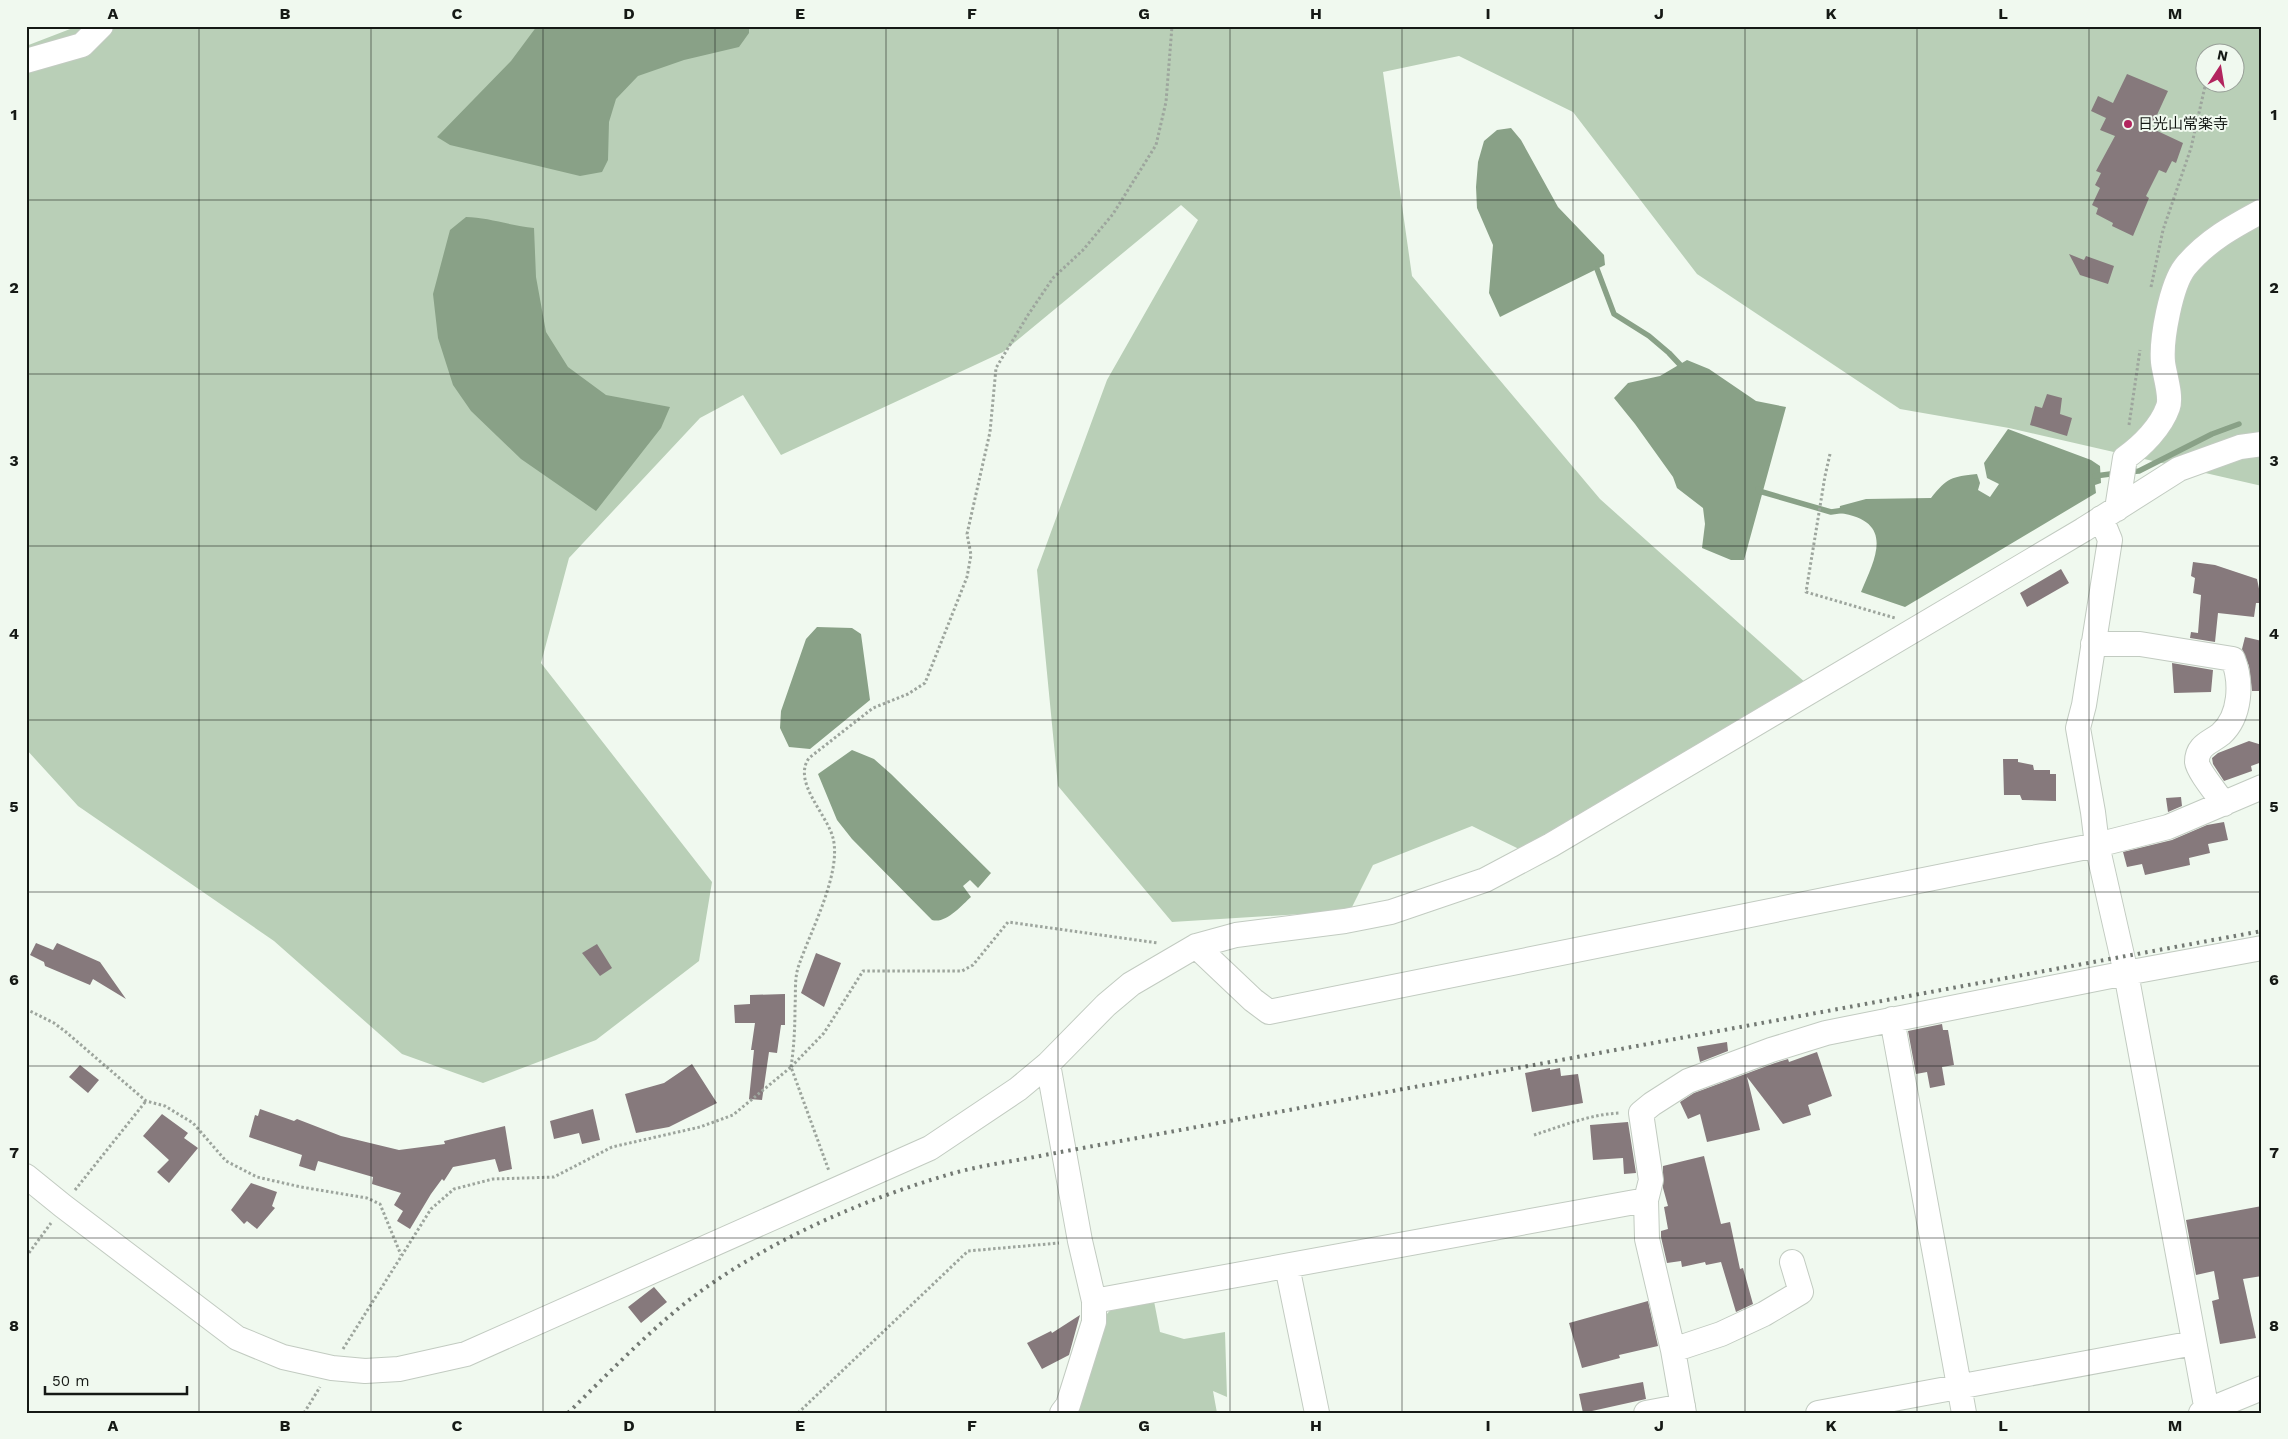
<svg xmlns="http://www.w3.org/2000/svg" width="2288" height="1439" font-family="'Work Sans','Noto Sans JP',sans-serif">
<rect width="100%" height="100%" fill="#f0f9ef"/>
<!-- green -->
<path fill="#b9cfb7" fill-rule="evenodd" d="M78 26H2262V486L2009 428 1900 409 1697 274 1573 112 1459 56 1383 72 1412 276 1600 499 1807 684 1519 849 1472 826 1373 865 1350 911 1172 922 1058 786 1037 570 1107 380 1198 220 1181 205 1003 352 781 455 743 395 700 418 569 558 541 663 712 882 699 961 596 1040 483 1083 402 1054 274 941 78 806 26 749V46ZM2206 52H2236V82H2206Z
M1153 1296 1160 1332 1184 1339 1225 1332 1227 1397 1213 1391 1217 1413H1074L1103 1320C1114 1300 1132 1301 1153 1296Z"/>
<!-- water -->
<path fill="#89a187" d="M537 26H749V33L739 47 684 60 638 76 616 99 609 122 608 160 602 172 580 176 450 145 437 137 511 61Z
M1511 128 1521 140 1558 207 1604 255 1605 265 1500 317 1489 293 1493 245 1477 208 1476 187 1478 162 1484 141 1497 130Z
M466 217C487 217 511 226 534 228L536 277 546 332 568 367 606 395 670 407 661 428 596 511 521 459 471 411 453 385 438 338 433 294 450 230Z
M1687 360 1709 369 1756 401 1786 407 1744 560H1731L1702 548 1705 524 1703 508 1677 488 1673 477 1635 424 1614 398 1628 383 1660 376Z
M2008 429 2091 460 2100 466 2101 483 2095 485 2096 493 1905 607 1861 592C1876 557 1895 521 1839 513L1840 506 1866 499 1931 498C1948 477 1951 477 1977 474L1980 483 1978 490 1990 497 1999 484 1987 478 1984 463Z
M817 627 852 628 861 634 870 700 810 749 789 747 780 728 781 711 806 639Z
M852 750 874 759 891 774 991 873 978 888 970 880 963 886 971 897C961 906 946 924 932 920L852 839 837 820 818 774Z"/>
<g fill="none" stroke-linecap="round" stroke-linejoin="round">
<!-- stream -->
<path stroke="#89a187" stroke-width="5.5" d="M1597 269 1614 314 1649 336 1669 353 1684 369
M2127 472 2139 471 2212 434 2239 424
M2095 476 2118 473
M1758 489 1759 491 1831 512 1845 510"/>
</g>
<!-- building -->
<path fill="#86797c" d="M2127 74 2168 91 2151 128 2183 143 2176 163 2172 161 2166 173 2159 170 2146 196 2149 198 2133 236 2112 226 2113 223 2096 214 2098 208 2092 205 2100 188 2095 185 2101 173 2096 171 2115 136 2100 130 2106 118 2091 111 2098 96 2113 103Z
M2069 254 2084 260 2086 256 2114 266 2108 284 2080 275Z
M2047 394 2062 398 2060 414 2072 418 2067 436 2030 425 2035 406 2042 408Z
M2193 562 2215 565 2257 579 2262 603H2256L2254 617 2218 613 2215 642 2190 638 2191 632 2198 633 2201 595 2193 593 2195 578 2191 576Z
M2061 569 2069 583 2027 607 2020 593Z
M2245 637 2262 641V691H2252L2249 666 2242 649Z
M2172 663 2213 670 2211 692 2174 693Z
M2249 741 2262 745V762L2251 766 2252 771 2224 781 2213 764 2212 758 2218 753Z
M2003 759H2018V762L2033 765 2034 770H2050V774H2056V801L2022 800 2020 795H2004Z
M2181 797 2182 806 2168 812 2166 798Z
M2224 822 2228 840 2208 844 2210 853 2189 858 2190 865 2145 875 2142 864 2127 867 2123 852 2172 840 2207 825Z
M36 943 53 950 57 943 100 962 126 999 93 979 90 985 45 966 44 962 30 955Z
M597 944 612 968 600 976 582 953Z
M816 953 841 963 824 1007 801 993Z
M785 994V1025H781L777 1053 769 1052 762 1100 749 1099 754 1050H751L755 1023H735L734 1005 750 1004V995Z
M1942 1024 1943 1030H1948L1954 1065 1942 1067 1945 1085 1930 1088 1927 1072 1916 1074 1908 1031Z
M1727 1042 1728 1051 1700 1062 1697 1047Z
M1817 1052 1832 1096 1808 1105 1811 1115 1783 1124 1747 1077 1760 1130 1707 1142 1700 1114 1688 1119 1680 1102 1694 1093 1775 1063 1788 1059 1789 1062Z
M692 1064 717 1103 669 1127 636 1133 625 1094 664 1083Z
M80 1065 99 1080 88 1093 69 1077Z
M1550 1068V1070L1560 1068 1561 1076 1578 1074 1583 1103 1532 1112 1525 1073Z
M260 1109 294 1121 297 1119 341 1136 399 1150 445 1144 444 1141 505 1126 512 1169 499 1172 495 1159 453 1167 444 1181 442 1179 431 1194 410 1229 397 1221 403 1211 394 1205 401 1193 372 1184 373 1177 318 1161 315 1171 299 1166 302 1155 249 1137 255 1115 258 1116Z
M593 1109 600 1140 582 1144 579 1133 554 1139 550 1121Z
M162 1114 188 1133 184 1138 198 1148 169 1183 157 1172 169 1160 143 1136Z
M1628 1122 1636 1173 1624 1174 1623 1158 1593 1160 1590 1125Z
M1704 1156 1721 1224 1730 1222 1740 1269 1743 1268 1753 1304 1736 1312 1721 1262 1706 1265 1705 1262 1682 1267 1681 1261 1667 1263 1661 1237V1231L1668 1229 1664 1207 1668 1206 1663 1188V1166Z
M251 1183 277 1192 272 1206 275 1208 257 1229 247 1221 244 1224 231 1210Z
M2262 1206V1276L2243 1279 2256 1338 2220 1344 2212 1301 2219 1299 2214 1271 2196 1275 2186 1220Z
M654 1287 667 1302 641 1323 628 1307Z
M1648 1301 1658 1346 1619 1355 1620 1358 1582 1368 1569 1323Z
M1080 1315 1069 1355 1042 1369 1027 1343 1051 1331 1052 1333Z
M1643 1382 1646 1399 1583 1413 1579 1394Z"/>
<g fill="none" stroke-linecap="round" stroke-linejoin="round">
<!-- minor casing -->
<g stroke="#c2cbc1" stroke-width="26">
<path id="minor" d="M26 61 82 45 101 26
M2117 509 2125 458C2142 446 2161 427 2168 407 2172 396 2164 373 2163 362 2161 339 2171 285 2185 267 2206 241 2234 226 2262 211
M2101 518 2110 540 2084 705 2078 728 2093 812 2097 845 2126 973 2207 1411
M2093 644H2140L2233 659C2242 682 2241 716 2221 734 2210 743 2197 745 2197 762 2198 771 2218 795 2224 804
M1196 946 1253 1000 1269 1012 2097 845 2168 827 2262 787
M1892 1019 1964 1413
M1048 1064 1080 1241 1094 1301V1322L1068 1405 1062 1413
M26 1176 63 1206 237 1338 283 1357 332 1368 365 1371 399 1369 466 1354 930 1148 1018 1089 1048 1064 1106 1005 1131 984 1196 946 1236 935 1345 921 1391 912 1485 880 1551 845 2083 530 2179 469 2240 447 2262 444
M1287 1266 1317 1413
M1094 1301 1646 1200
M1673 1350 1721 1334 1764 1314 1801 1292 1792 1262
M1646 1413 1683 1406
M1684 1413 1673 1350 1647 1239 1646 1200 1651 1180 1641 1113 1652 1104 1688 1081 1771 1050 1826 1033 2126 973 2262 948
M1818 1413 2194 1343
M2201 1413 2262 1388"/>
</g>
<!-- path -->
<path stroke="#9da59d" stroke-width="3" stroke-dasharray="2.5 2.5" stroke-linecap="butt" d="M2151 287 2163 230 2191 148 2206 82
M2129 425 2140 350
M1830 454 1825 476 1806 592 1895 618
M26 1009 54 1023 66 1032 146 1101 165 1106 193 1123 226 1161 257 1177 301 1187 367 1198 380 1204 401 1255
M791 1067C794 1047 795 1027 795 1007 796 993 794 978 799 965 810 932 842 873 833 838 827 814 792 782 809 758L873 708 908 694 925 683 967 577 971 555 967 534 990 432 996 368 1028 315 1053 278 1083 250 1113 214 1156 145 1166 102 1172 26
M791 1067 824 1033 863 971H962L973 965 1008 922 1158 943
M1534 1135C1562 1126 1591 1114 1620 1113
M75 1190 146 1101
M26 1257 51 1223
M343 1349 431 1209 454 1189 493 1179 554 1177 612 1147 700 1127 733 1115 791 1067 829 1171
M304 1413 320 1387
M798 1413 968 1251 1059 1243"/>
<!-- minor -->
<use href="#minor" stroke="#fff" stroke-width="24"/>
<!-- rail -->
<path stroke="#737973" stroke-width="4" stroke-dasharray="2.5 5" stroke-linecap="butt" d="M568 1413C612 1370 658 1321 708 1286 780 1236 863 1200 947 1175 980 1165 1016 1161 1050 1154L2262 931"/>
</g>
<!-- grid -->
<path fill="none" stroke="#151915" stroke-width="1" stroke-opacity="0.55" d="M199 26V1413M371 26V1413M543 26V1413M715 26V1413M886 26V1413M1058 26V1413M1230 26V1413M1402 26V1413M1573 26V1413M1745 26V1413M1917 26V1413M2089 26V1413M26 200H2262M26 374H2262M26 546H2262M26 720H2262M26 892H2262M26 1066H2262M26 1238H2262"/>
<!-- markers -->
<circle fill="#b2255e" stroke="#f0f9ef" stroke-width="2" cx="2128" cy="124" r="5"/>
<g text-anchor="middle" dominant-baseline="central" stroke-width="4" stroke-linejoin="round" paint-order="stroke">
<!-- poi labels -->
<g font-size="15" fill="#151915" stroke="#f0f9ef" text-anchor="start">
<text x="2138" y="124">日光山常楽寺</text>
</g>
</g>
<!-- border -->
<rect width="2288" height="1439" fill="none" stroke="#f0f9ef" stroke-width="55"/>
<!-- north arrow -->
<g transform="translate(2220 68) rotate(12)"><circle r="24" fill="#f0f9ef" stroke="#989f98"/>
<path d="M0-4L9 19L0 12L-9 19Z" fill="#b2255e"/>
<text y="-8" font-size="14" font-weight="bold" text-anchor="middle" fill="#151915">N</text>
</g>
<!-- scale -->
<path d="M45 1386v8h142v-8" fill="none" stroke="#151915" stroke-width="2.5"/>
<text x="52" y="1386" font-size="15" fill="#151915" stroke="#f0f9ef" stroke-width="4" paint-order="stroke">50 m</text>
<rect x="28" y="28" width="2232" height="1384" fill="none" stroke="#151915" stroke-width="2"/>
<g font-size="16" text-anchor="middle" font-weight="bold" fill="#151915">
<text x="113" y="19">A</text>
<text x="285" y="19">B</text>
<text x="457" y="19">C</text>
<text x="629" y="19">D</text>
<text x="800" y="19">E</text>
<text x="972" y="19">F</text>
<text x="1144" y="19">G</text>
<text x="1316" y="19">H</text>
<text x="1488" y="19">I</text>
<text x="1659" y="19">J</text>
<text x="1831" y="19">K</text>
<text x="2003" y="19">L</text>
<text x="2175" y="19">M</text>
<text x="14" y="120">1</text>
<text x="2274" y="120">1</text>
<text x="14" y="293">2</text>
<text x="2274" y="293">2</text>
<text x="14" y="466">3</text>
<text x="2274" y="466">3</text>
<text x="14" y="639">4</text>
<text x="2274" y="639">4</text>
<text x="14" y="812">5</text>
<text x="2274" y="812">5</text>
<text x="14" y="985">6</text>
<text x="2274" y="985">6</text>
<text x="14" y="1158">7</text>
<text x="2274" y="1158">7</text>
<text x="14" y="1331">8</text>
<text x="2274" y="1331">8</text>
<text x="113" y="1431">A</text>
<text x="285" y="1431">B</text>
<text x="457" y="1431">C</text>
<text x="629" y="1431">D</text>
<text x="800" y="1431">E</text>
<text x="972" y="1431">F</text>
<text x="1144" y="1431">G</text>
<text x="1316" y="1431">H</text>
<text x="1488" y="1431">I</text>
<text x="1659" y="1431">J</text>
<text x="1831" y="1431">K</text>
<text x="2003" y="1431">L</text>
<text x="2175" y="1431">M</text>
</g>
</svg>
